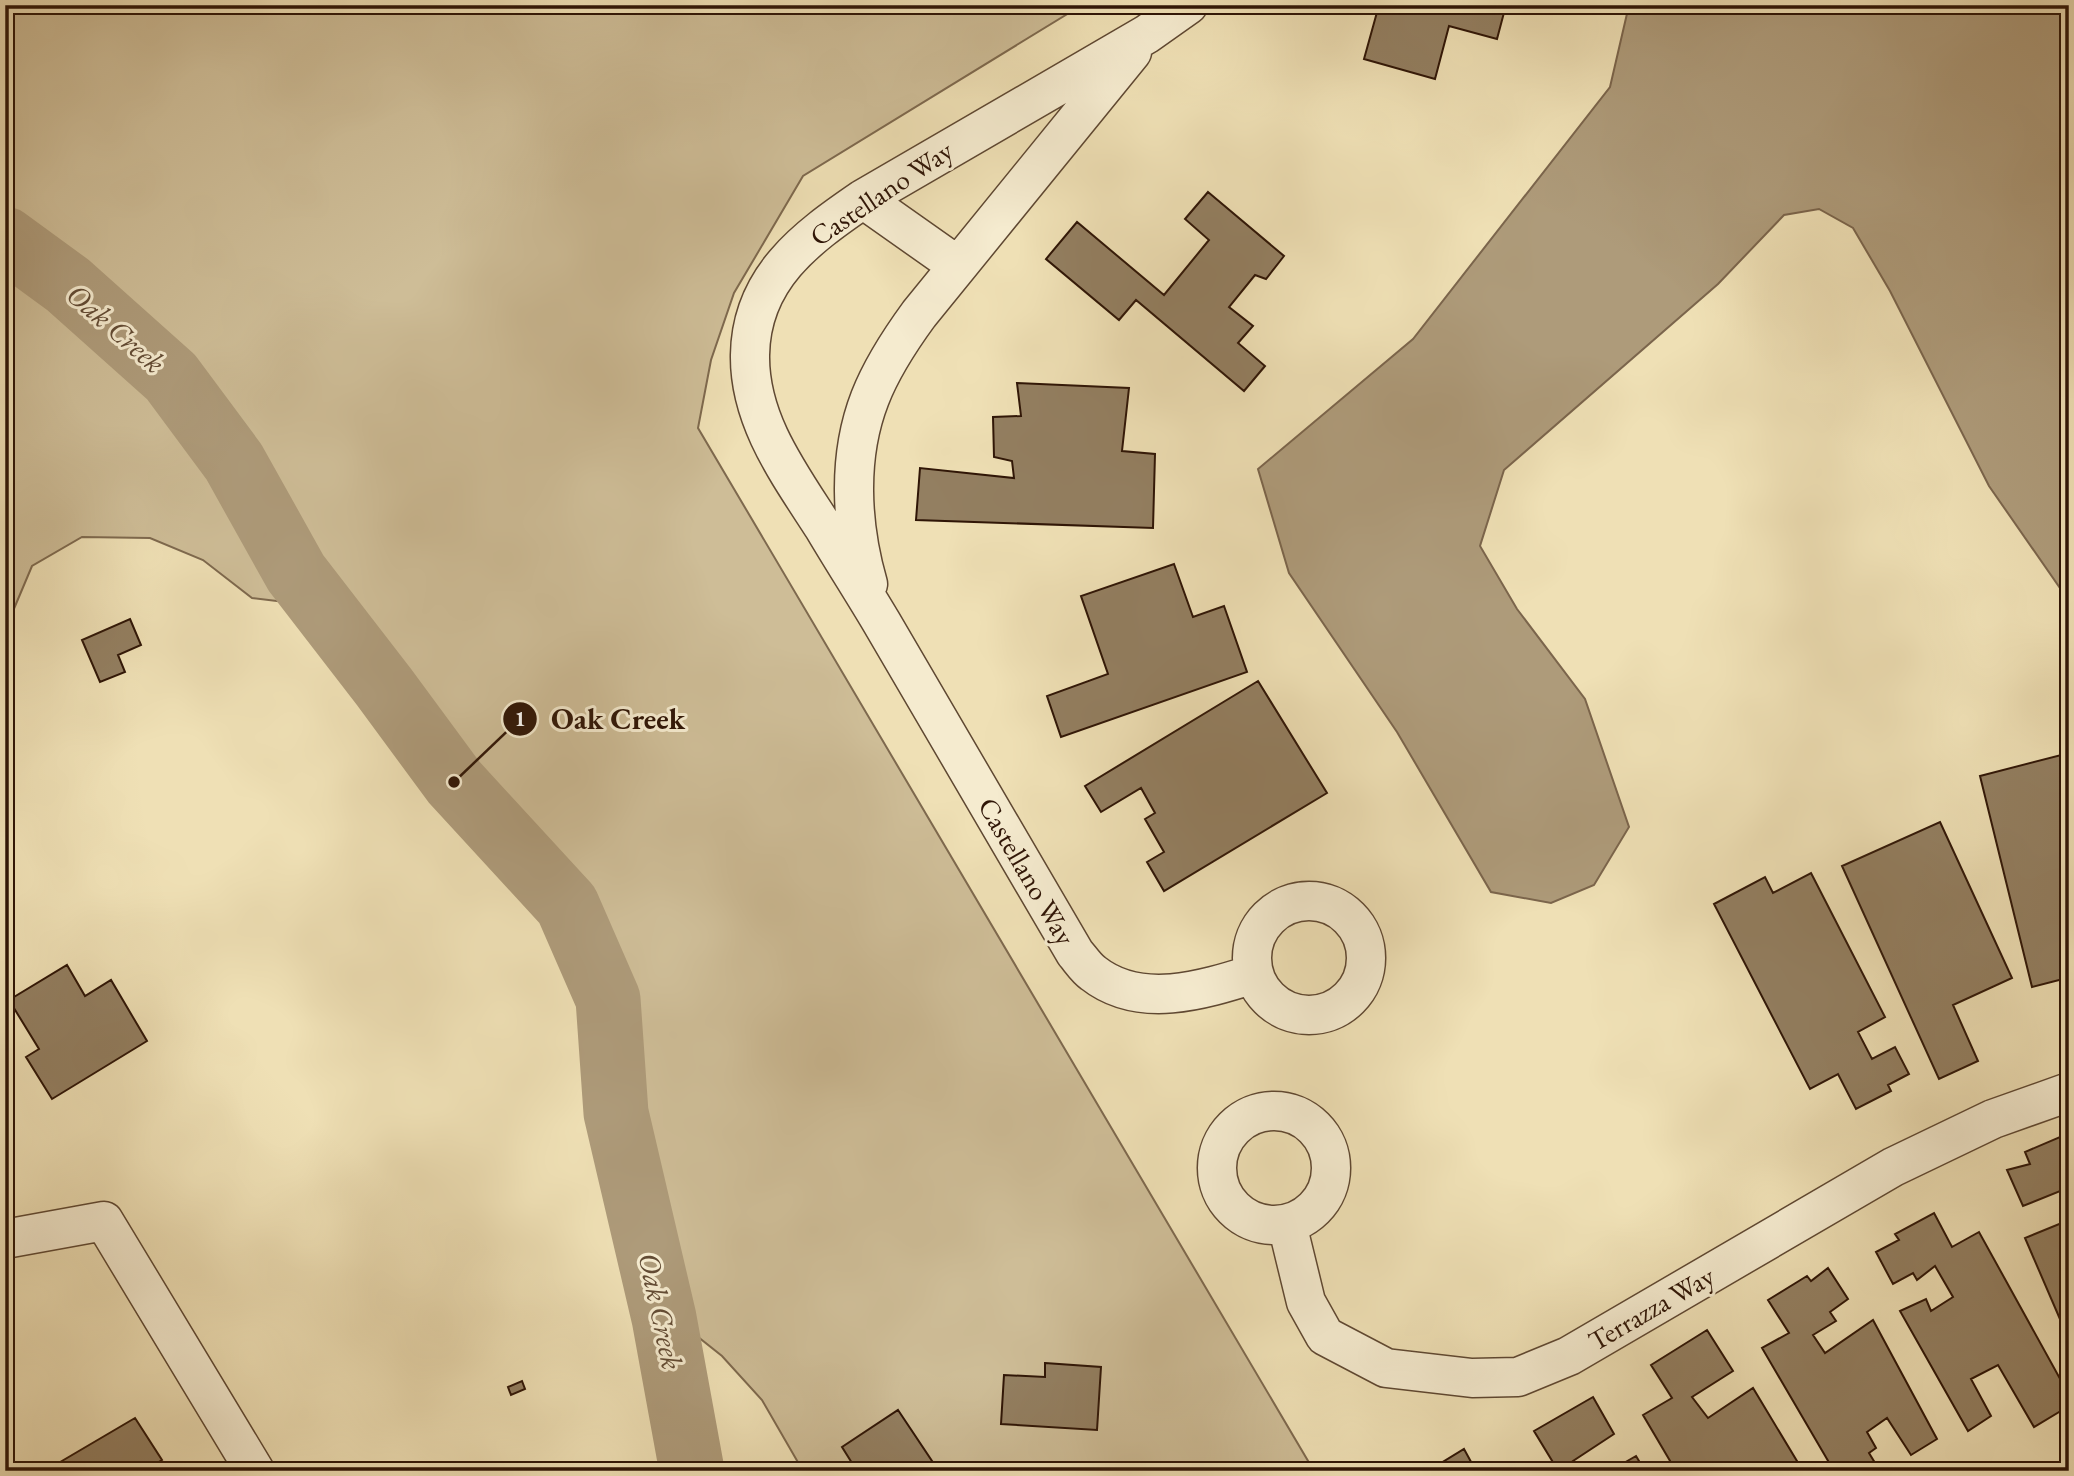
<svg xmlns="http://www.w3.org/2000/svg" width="2074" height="1476" font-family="'EB Garamond',serif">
<rect width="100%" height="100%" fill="#efe0b5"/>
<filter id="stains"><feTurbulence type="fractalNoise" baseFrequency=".00286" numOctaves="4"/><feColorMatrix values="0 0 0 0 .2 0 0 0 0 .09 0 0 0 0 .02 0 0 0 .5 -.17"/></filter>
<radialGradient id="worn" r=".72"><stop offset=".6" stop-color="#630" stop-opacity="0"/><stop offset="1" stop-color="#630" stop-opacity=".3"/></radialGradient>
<!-- green -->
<path fill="#cebd97" stroke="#7e694e" stroke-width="2" d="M5 5H1082L803 176 734 293 711 360 698 428 1314 1471H803L762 1400 722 1356 673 1317 644 1267 625 1212 597 1027 584 981 508 851 359 643 310 605 252 598 203 560 150 538 82 537 32 566 5 630Z"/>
<!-- water -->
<path fill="#ae9b7a" stroke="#7b654c" stroke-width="2" d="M1629 5H2069V601L1989 486 1890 291 1853 228 1819 209 1784 215 1718 284 1504 470 1480 546 1517 609 1585 699 1629 827 1594 885 1551 903 1491 892 1397 732 1289 573 1258 469 1413 339 1610 87Z"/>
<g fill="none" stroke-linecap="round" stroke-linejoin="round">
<!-- river -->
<path stroke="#ae9b7a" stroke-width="65" d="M5 239 68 285 171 377 234 462 296 573 384 687 454 782 567 905 608 999 616 1113 664 1318 692 1471"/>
</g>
<!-- building -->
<path fill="#937f61" stroke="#2f1506" stroke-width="2" d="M1379 5H1506L1497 39 1449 26 1435 79 1364 59Z
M1208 192 1284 256 1266 279 1255 275 1229 307 1253 326 1238 343 1265 366 1244 391 1136 300 1119 320 1046 259 1077 222 1164 295 1209 240 1185 219Z
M1017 383 1129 388 1122 451 1155 454 1153 528 916 520 920 468 1014 478 1012 461 994 457 993 417 1021 416Z
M1174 564 1193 617 1224 606 1247 672 1061 737 1047 696 1108 674 1081 596Z
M130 619 141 645 118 655 125 672 100 682 82 640Z
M1258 681 1327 793 1164 891 1147 862 1164 852 1145 819 1155 813 1141 788 1101 812 1085 786Z
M2069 753V1005L2063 979 2032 987 1980 776Z
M1940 822 2012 978 1953 1005 1978 1061 1939 1079 1842 866Z
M1811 873 1885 1017 1858 1032 1872 1059 1895 1047 1909 1074 1888 1085 1891 1091 1856 1109 1838 1074 1810 1089 1714 904 1765 877 1773 893Z
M67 965 85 996 111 980 147 1041 52 1099 26 1057 39 1049 9 1000Z
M2067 1134 2069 1139V1201L2065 1189 2023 1206 2007 1170 2030 1164 2025 1152Z
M1934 1213 1952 1247 1979 1232 2069 1395V1406L2034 1427 1998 1365 1971 1379 1991 1416 1968 1431 1900 1311 1926 1299 1931 1311 1953 1297 1935 1266 1917 1280 1913 1273 1893 1284 1876 1252 1899 1240 1895 1234Z
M2069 1220V1340L2025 1238Z
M1828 1268 1848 1299 1830 1312 1836 1321 1813 1335 1825 1353 1873 1320 1937 1439 1911 1455 1887 1418 1867 1432 1876 1448 1869 1453 1880 1471H1834L1762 1348 1789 1333 1768 1300 1807 1276 1811 1281Z
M1707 1330 1733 1371 1692 1397 1708 1418 1753 1388 1803 1471H1676L1643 1415 1672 1398 1651 1365Z
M1045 1363 1101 1367 1097 1430 1001 1424 1004 1375 1045 1377Z
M522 1381 525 1389 511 1395 508 1387Z
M1593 1397 1614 1434 1573 1461 1580 1471H1542L1554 1464 1534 1431Z
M898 1410 932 1461 923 1471H857L842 1447Z
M135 1418 162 1460 144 1471H52L50 1468Z
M1464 1449 1476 1471H1428Z
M1636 1456 1645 1471H1610Z"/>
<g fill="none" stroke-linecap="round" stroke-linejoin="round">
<!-- minor casing -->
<g stroke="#5f4832" stroke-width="41">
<path id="minor" d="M1188 5 1147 34 863 199C806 238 751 278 750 355 749 421 790 475 824 528 843 560 863 591 882 623 947 733 1011 843 1075 953 1081 960 1086 968 1093 973 1140 1010 1203 990 1254 974
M863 199 958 266
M868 584C851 525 847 457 870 398 882 367 900 340 919 314L1132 52
M1252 958a57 57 0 1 1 114 0a57 57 0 1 1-114 0Z
M1217 1168a57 57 0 1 1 114 0a57 57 0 1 1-114 0Z
M1287 1224 1306 1302 1325 1336 1386 1368 1472 1378 1518 1377 1569 1356 1893 1167 1993 1119 2069 1092
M5 1239 104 1221 255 1471"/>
</g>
<!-- minor -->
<use href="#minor" stroke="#f5ebcf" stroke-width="38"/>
</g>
<g text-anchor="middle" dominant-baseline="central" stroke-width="6" stroke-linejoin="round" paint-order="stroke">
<!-- street labels -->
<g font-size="28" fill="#2f1506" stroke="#f5ebcf">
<text transform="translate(881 193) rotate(-34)">Castellano Way</text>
<text transform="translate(1027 871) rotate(60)">Castellano Way</text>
<text transform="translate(1651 1308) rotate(-30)">Terrazza Way</text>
</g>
<!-- water labels -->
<g font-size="30" font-style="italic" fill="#624b34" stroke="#f5ebcf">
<text transform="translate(116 328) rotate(41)">Oak Creek</text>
<text transform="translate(661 1311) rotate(78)">Oak Creek</text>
</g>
</g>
<!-- callouts -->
<path fill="none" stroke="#2f1506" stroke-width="2.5" d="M454 782L520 719"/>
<g fill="#2f1506" stroke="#f5ebcf" stroke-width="2.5">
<circle cx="454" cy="782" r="7"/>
<circle cx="520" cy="719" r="18"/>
</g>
<g font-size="21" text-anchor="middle" font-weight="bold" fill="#fff">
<text x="520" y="726">1</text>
</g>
<g font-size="30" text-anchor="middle" font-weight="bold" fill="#2f1506" stroke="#f5ebcf" stroke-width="6" stroke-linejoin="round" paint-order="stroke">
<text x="618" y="729">Oak Creek</text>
</g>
<!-- margin -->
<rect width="2074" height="1476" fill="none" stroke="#efe0b5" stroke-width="28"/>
<rect x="7" y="7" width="2060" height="1462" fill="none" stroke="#2f1506" stroke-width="3.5"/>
<rect x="14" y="14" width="2046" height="1448" fill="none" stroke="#2f1506" stroke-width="2"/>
<rect width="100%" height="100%" filter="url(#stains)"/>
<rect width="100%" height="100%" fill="url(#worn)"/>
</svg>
